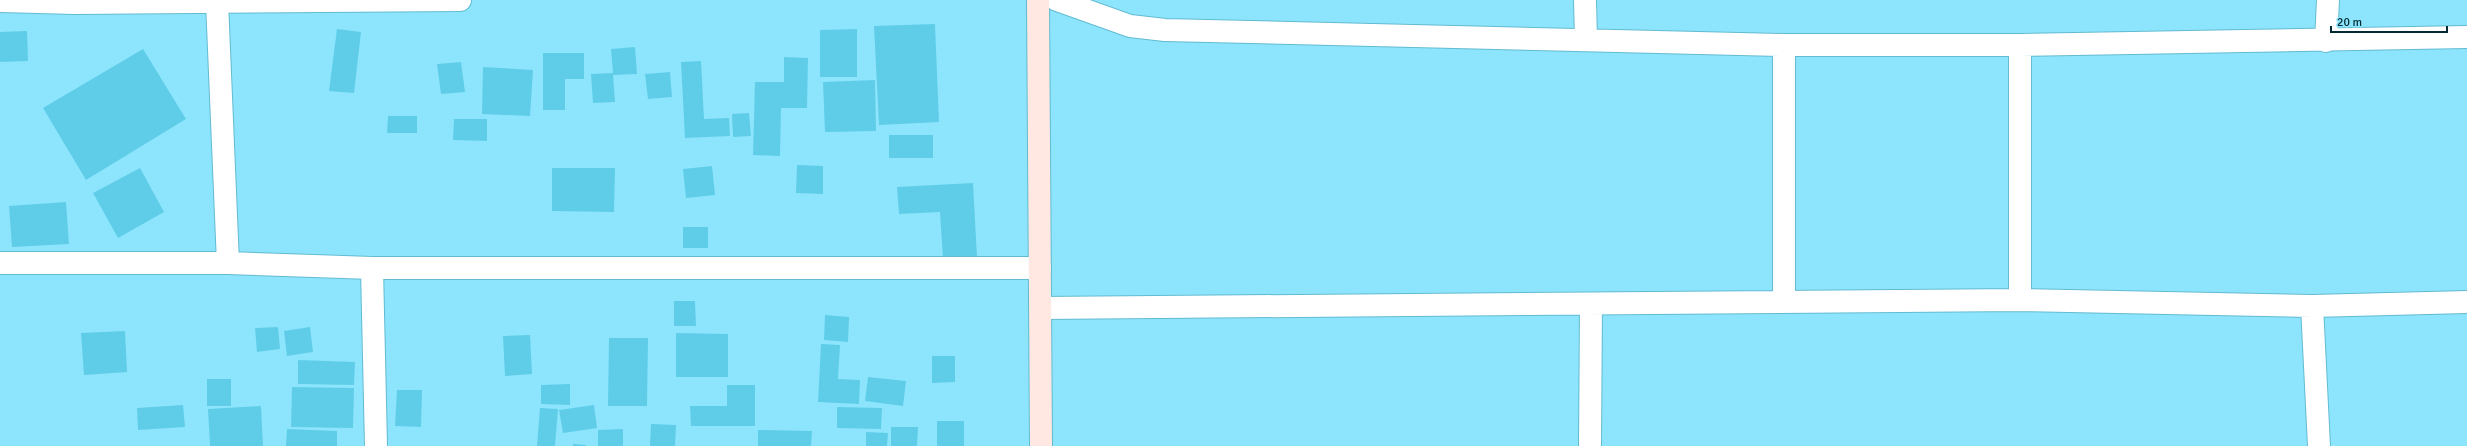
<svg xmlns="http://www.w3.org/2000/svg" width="2467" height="446" font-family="Signika,sans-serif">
<rect width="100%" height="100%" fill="#8de5fd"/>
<!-- building -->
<path fill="#60cde8" d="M935 24 939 122 879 125 874 26Z
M337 29 361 32 354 93 329 91Z
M857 29V77H820V30Z
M27 31 28 61 0 62V32Z
M635 47 637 74 613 75 615 102 593 103 591 74 613 73 611 49Z
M143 49 186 119 86 180 43 108Z
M543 53H584V79H565V110H543Z
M784 57 808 58 807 108H781L780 156 753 155 755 82H784Z
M701 61 704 119 729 118 730 136 685 138 681 62Z
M461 62 465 92 441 94 437 64Z
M483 67 533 70 530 116 482 114Z
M670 72 672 97 648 99 645 74Z
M875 80 876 131 825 132 823 82Z
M749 113 751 136 733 137 732 114Z
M388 116H417V133H387Z
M454 119H487V141L453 140Z
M889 135H933V158H889Z
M797 165 823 166V194L796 193Z
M712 166 715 195 686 198 683 169Z
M140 168 164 212 118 238 93 193Z
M552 168H615L614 212 552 211Z
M973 183 977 257 943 259 940 212 899 214 897 187Z
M66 202 69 244 12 247 9 206Z
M683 227H708V248H683Z
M674 301H695L696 326H674Z
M825 315 849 317 848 342 824 340Z
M278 327 280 349 257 352 255 328Z
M310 327 313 352 287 356 284 331Z
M125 331 127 372 84 375 81 333Z
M676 333 728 334V377H676Z
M530 335 532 374 505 376 503 336Z
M609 338H648L647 406H608Z
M821 344 840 345 838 379 860 380 859 404 818 402Z
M932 356H955V382L932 383Z
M298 360 355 362 354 385 298 384Z
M868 377 906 381 903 406 865 401Z
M207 379H231V406H207Z
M570 384V405L541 404V385Z
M727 385H755V426H691L690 406H727Z
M292 387 354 388 353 428 291 427Z
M397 390H422L421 427 395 426Z
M183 405 185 427 138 430 137 408Z
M594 405 597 428 563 433 559 410Z
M261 406 263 446H210L208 409Z
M837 407 882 408 881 429 837 428Z
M540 408 558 409 555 446H537Z
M937 421H964V446H937Z
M651 424 676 425 675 446H650Z
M891 427H918L917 446H891Z
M287 429 337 431V446H286Z
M623 429V446H598V430Z
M758 430 812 431 811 446H758Z
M866 432 888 433 887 446H866Z
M573 444 586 445V446H573Z"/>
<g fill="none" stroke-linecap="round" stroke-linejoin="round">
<!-- street casing -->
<g stroke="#62bbd1" stroke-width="24">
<path id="street" d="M1057 0 1130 26 1165 30 1784 45H2020L2467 37
M1585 0 1586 40
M0 1 75 3 460 0
M217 2 228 263
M2326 41 2328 0
M1784 45V302
M0 263H228L372 268H1040
M372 268 376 446
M2020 300V45
M2312 306 2319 446
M1041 308 2020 300 2312 306 2467 302
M1590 446 1591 305"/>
</g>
<!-- secondary casing -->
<g stroke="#62bbd1" stroke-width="24">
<path id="secondary" d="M1038 0 1041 446"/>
</g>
<!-- street -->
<use href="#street" stroke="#fff" stroke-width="22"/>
<!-- secondary -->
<use href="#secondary" stroke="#ffe8e1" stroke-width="22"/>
</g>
<!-- scale -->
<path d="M2331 26v6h116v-6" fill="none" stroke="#022a33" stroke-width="2"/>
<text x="2337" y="26" font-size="12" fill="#022a33" stroke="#8de5fd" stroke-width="3" paint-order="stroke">20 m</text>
</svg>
